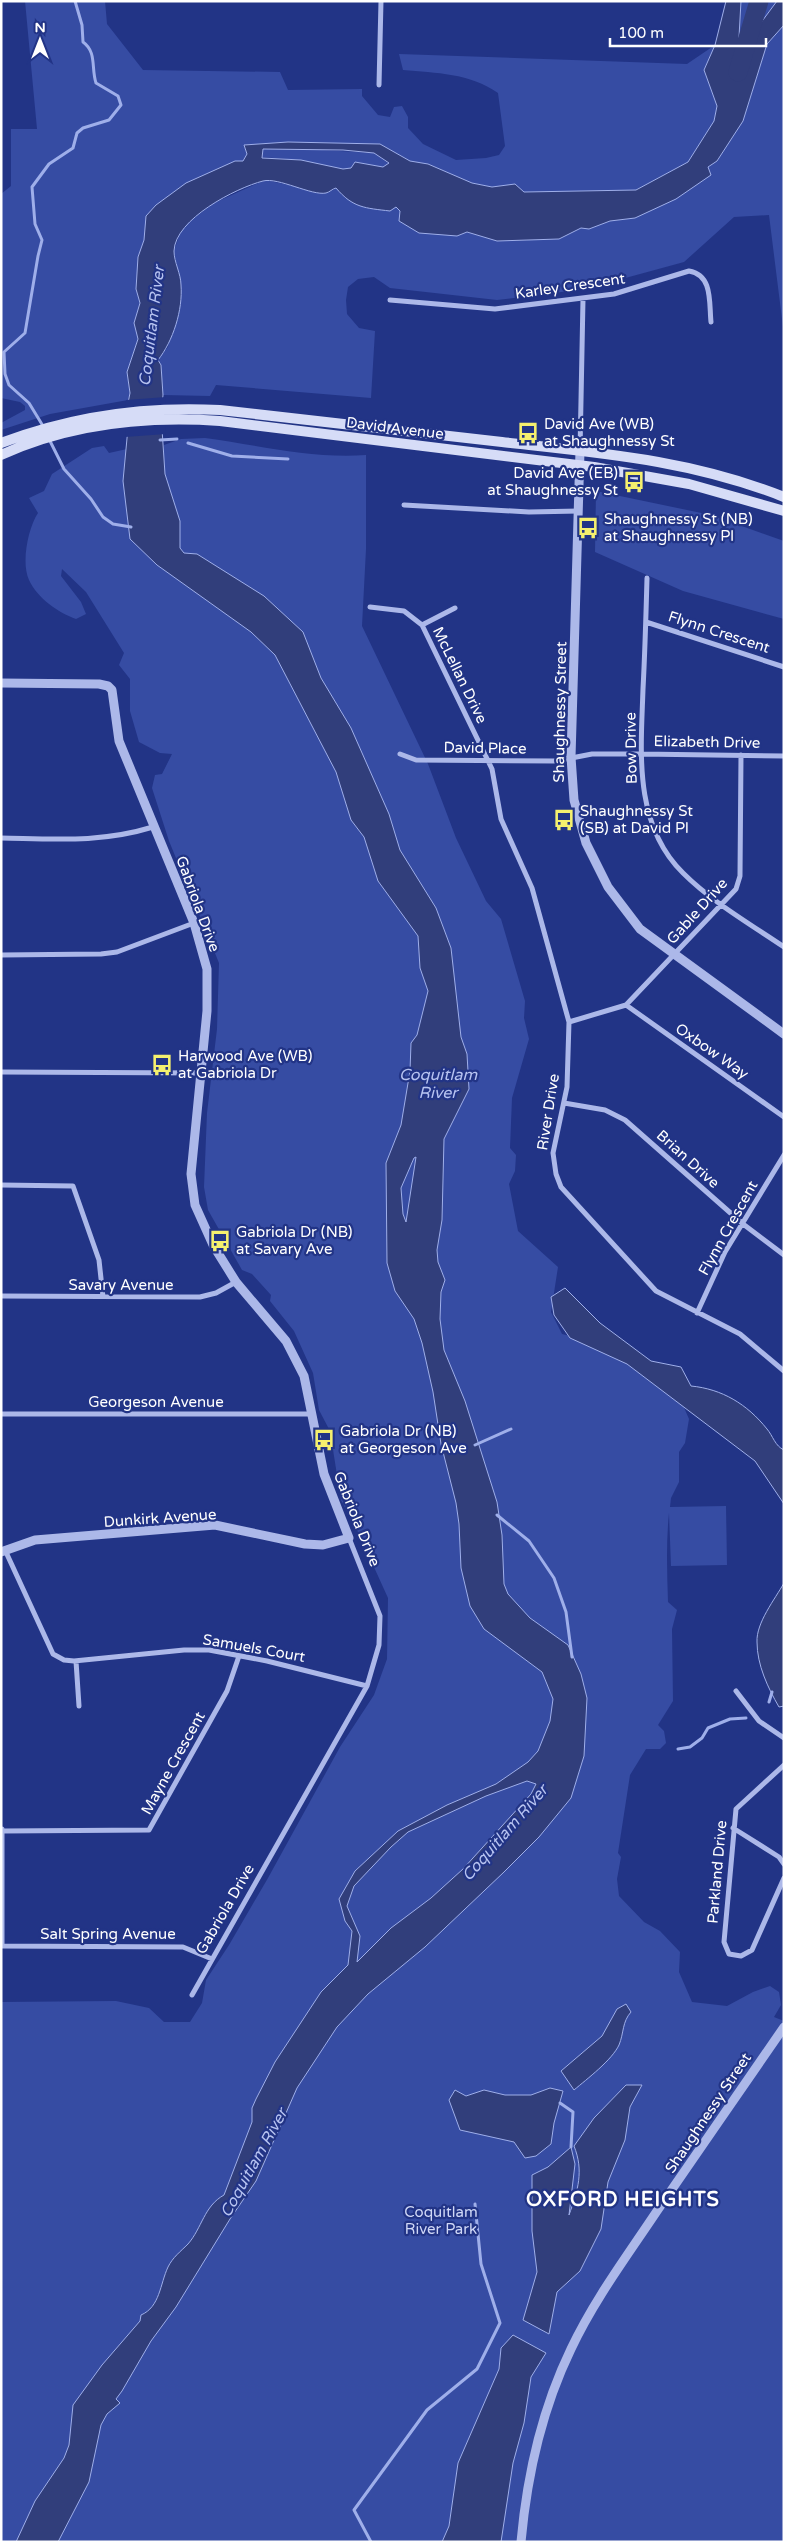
<svg xmlns="http://www.w3.org/2000/svg" width="785" height="2543" font-family="'Varela Round',sans-serif">
<rect width="100%" height="100%" fill="#223486"/>
<!-- green -->
<path fill="#364ca3" d="M25 1H105L107 24 143 70 280 72 288 90 362 89V96L378 115 390 117 394 107 402 106 408 117V128L423 144 456 160 486 158 499 155 505 146 498 93C470 73 436 73 403 70L399 54 687 64 715 45 704 70 717 106 714 121 688 162 636 190 524 192 515 184 492 187 472 183 428 164 410 161 380 144 288 142 244 145 247 154 243 161H235L147 216 144 240 138 257 136 289 140 303 134 323 138 339 127 372 130 393 128 400 50 414 1 430V423L25 410V406L20 402 1 398V194L11 186V129H37Z
M741 1H777L757 28 750 49 742 47 739 43Z
M784 25V335L769 215 734 217 684 262 585 289 497 300 390 288 374 277 358 279 348 287 346 300 347 314 359 328 375 331 371 398 216 385 210 396 163 395 161 365 157 360 168 347 181 285 174 251 180 233 186 224 214 203 265 180 327 193 337 188 345 198 396 207 400 211 457 236 467 232 497 241 559 239 581 228 589 229 610 221 635 218 717 161 743 121 767 44Z
M288 148 374 153 389 164 383 167 355 162 351 168 343 169 301 160 261 157 263 149Z
M205 438C258 445 312 459 366 455V549L362 626 428 764 456 838 486 901 501 919 525 1001 524 1018 529 1039 512 1098 510 1148 516 1155 515 1171 509 1184 518 1231 558 1267 551 1312 562 1334 587 1340 609 1352 679 1396 689 1419 685 1443 679 1452V1482L671 1498 670 1507 726 1506 727 1565 671 1566 669 1513C666 1542 667 1572 668 1602L677 1610 672 1629 673 1701 658 1725 664 1731 666 1743 660 1749H646L630 1775 618 1853 621 1857 617 1879 619 1896 644 1922 660 1931 680 1952 679 1972 692 2002 727 2006 753 1992 770 1986 779 1992 781 2005 774 2017 784 2021V2542H1V2002L116 2001 149 2008 164 2022H190L202 2003 206 1980 229 1945 268 1878 340 1747 374 1695 387 1659 388 1598 359 1534 341 1500 330 1431 319 1410 313 1373 294 1331 270 1301 271 1295 252 1274 242 1270 208 1210 204 1187 207 1113 217 1029 219 963 169 841 152 788 155 775 162 774 172 754 160 753 139 742 130 711V679L119 665 124 653 86 592 62 569 61 576 81 602 86 614 76 619C59 613 37 598 29 580 21 563 28 528 38 513L29 498 44 491 52 474 92 448 104 446 109 453 127 449 126 461 164 453V445L181 439Z
M596 491 711 515 784 541V619L683 591 595 552Z"/>
<!-- water -->
<path fill="#313e7b" stroke="#9fafea" fill-rule="evenodd" d="M726 1H741L739 37 742 47 751 48 757 28 777 1H784V25L767 44 743 121 717 161 708 167 711 175 676 199 635 218 610 221 589 229 581 228 559 239 497 241 467 232 457 236 419 233 399 221 400 211 396 207 390 211C365 208 353 208 336 188 332 189 330 192 326 193 312 196 278 177 263 181 236 188 175 219 174 251 174 262 181 274 181 285 183 310 173 341 158 360L161 365 163 395 161 414 165 474 180 521V548L184 553 197 554 264 596 303 632 321 678 351 728 389 814 400 850 436 908 451 948 461 1037 467 1054 469 1089 444 1139 442 1220 437 1250 438 1262 445 1280 441 1292 440 1319 444 1350 465 1401 497 1502 502 1535 504 1584 508 1594 530 1618 568 1645 581 1674 587 1698 584 1756 571 1798 539 1837 504 1872 425 1947 368 1994 337 2027 297 2088 256 2181 230 2219 176 2307 151 2341 122 2391 116 2399 120 2403 107 2414 101 2425 89 2482 58 2542H16L35 2501 64 2458 69 2445 73 2405 102 2365 140 2321 141 2315C160 2307 160 2284 168 2267 173 2257 180 2252 188 2244 202 2228 204 2206 224 2195L252 2122V2108L256 2099 275 2062 321 1992 348 1965 352 1931 345 1921 339 1899 355 1871 398 1831 447 1805 496 1784 528 1762 538 1751 550 1721 553 1699 542 1672 484 1629 470 1606 461 1568 459 1524 456 1503 441 1444 433 1392 422 1343 414 1319 395 1291 387 1263 386 1163 401 1125 410 1071 411 1043 417 1035 428 991 420 968 418 936 378 881 364 837 351 820 336 772 275 655 251 632 157 565 130 539 123 481 129 417 128 403 130 393 127 372 138 339 134 323 140 303 136 289 138 257 144 240 146 216 156 205 186 183 235 161H243L247 154 244 145 288 142 380 144 410 161 428 164 472 183 492 187 515 184 524 192 636 190 688 162 714 121 717 106 704 70 715 45ZM263 149 343 150 374 153 389 163 383 167 355 162 351 168 343 169 301 160 262 158ZM416 1157 406 1222 403 1214 401 1188 414 1158ZM527 1781 536 1784 531 1794 463 1869 431 1898 391 1928 357 1962 360 1936 347 1906 354 1886 391 1847 408 1832 486 1796Z
M565 1288 600 1323 651 1361 681 1367 691 1386C722 1389 747 1404 767 1429 773 1436 775 1446 784 1450V1504L755 1461 627 1364 570 1338 554 1315 551 1297Z
M784 1583V1706L779 1707C768 1688 757 1665 757 1642 756 1623 775 1599 784 1583Z
M626 2004 631 2012C622 2022 624 2033 619 2045 612 2060 587 2079 574 2090L561 2071 602 2036 617 2009Z
M626 2085H642L630 2107 625 2140 608 2182 601 2229 580 2271 557 2292 549 2334 523 2320 537 2272 532 2231V2175L548 2167 571 2147 575 2164 569 2215C578 2190 584 2171 574 2146L594 2118Z
M550 2088 563 2091 554 2123 551 2144 536 2156 525 2158 514 2142 460 2130 449 2100 455 2090 466 2096 484 2090 505 2095H531Z
M513 2335 546 2353 531 2377 524 2423 513 2463 501 2542H442L449 2526 458 2463 499 2369 501 2348Z"/>
<!-- pier -->
<path fill="#223486" d="M166 397 164 414 166 434 125 437 126 400Z"/>
<g fill="none" stroke-linecap="round" stroke-linejoin="round">
<!-- stream -->
<path stroke="#9fafea" stroke-width="3" d="M43 426 29 403 9 385 5 374 4 352 25 333 38 256 42 240 35 224 32 187 49 164 73 148 77 133 83 128 109 120 121 105 118 96 96 83C91 68 97 52 83 42L82 25 75 1
M49 439 64 469 91 499 103 517 113 524 131 527
M160 440 177 439
M188 443 232 456 288 459
M475 1445 511 1429
M497 1515 529 1541 554 1578 566 1612 572 1657
M769 1702 772 1692
M678 1749 690 1747 702 1738 708 1728 730 1719 746 1718
M560 2103 573 2112 571 2147
M371 2542 354 2510 427 2410 477 2369 500 2323 481 2264 475 2204"/>
<!-- river -->
<path stroke="#313e7b" stroke-width="19" d="M738 72 759 1"/>
<!-- minor -->
<path stroke="#acb8e9" stroke-width="5" d="M379 85 381 1
M390 300 495 309 614 294 689 271C713 275 709 303 711 322
M580 451 583 299
M404 505 529 512 579 511
M647 578C646 615 645 652 643 689 641 751 633 824 683 873 712 902 750 924 784 947
M370 607 404 611 422 625 492 769 501 819 532 888 569 1022 567 1087 553 1153 556 1174 561 1187 656 1291 740 1334 784 1371
M646 622 784 667
M422 625 455 608
M400 754 416 760 556 761 592 754H641L784 756
M1 838C55 839 101 843 153 827
M1 955 101 954 117 952 194 923
M626 1005 784 1117
M569 1022 626 1005 736 889 740 876 741 755
M1 1072 200 1073
M564 1103 605 1110 625 1120 743 1224 784 1255
M1 1185 73 1186 99 1260 103 1297
M1 1296 200 1297 216 1293 236 1282
M697 1313 725 1252 784 1155
M1 1414H311
M5 1550 53 1654 64 1660 74 1661 184 1650H209L267 1661 367 1686
M76 1661 79 1706
M736 1691 759 1721 784 1738
M784 1765 736 1809 724 1942 729 1954 741 1956 752 1950 784 1878
M733 1828 779 1857 784 1864
M3 1831 149 1830 227 1691 239 1656
M1 1946 183 1947 212 1959
M2 1946V1829
M192 1995 367 1686 379 1645 380 1616 349 1538"/>
<!-- tertiary -->
<path stroke="#acb8e9" stroke-width="9" d="M580 451 571 757 574 800 586 843 608 887 640 929 784 1034
M1 683 99 684 108 686 112 690 119 741 194 923 207 969V1011L191 1174 195 1205 213 1245 236 1282 286 1341 304 1376 324 1474 349 1538 323 1545 305 1544 215 1525 35 1540 1 1552
M521 2542C527 2475 542 2409 571 2349 594 2300 627 2256 657 2211 699 2150 742 2088 784 2027"/>
<!-- secondary -->
<path stroke="#d6dcf7" stroke-width="10" d="M1 443C72 416 144 406 220 410 314 421 408 432 502 442 601 453 691 460 784 497
M1 455C69 424 146 416 220 421L594 467 689 484 784 511"/>
</g>
<!-- icons -->
<defs>
<g id="bus-bare" transform="scale(1.725)"><path d="M-5-6H5V4H4V6H2V4H-2V6H-4V4H-5ZM-3.5-4V0h7V-4ZM-3.5 1.2v1.5H-2V1.2ZM2 1.2v1.5H3.5V1.2Z" fill="#f5f06e" stroke="#223486" stroke-width="2.5" paint-order="stroke"/></g>
</defs>
<g fill-rule="evenodd">
<use href="#bus-bare" x="528" y="433"/>
<use href="#bus-bare" x="634" y="482"/>
<use href="#bus-bare" x="588" y="528"/>
<use href="#bus-bare" x="564" y="820"/>
<use href="#bus-bare" x="162" y="1065"/>
<use href="#bus-bare" x="220" y="1241"/>
<use href="#bus-bare" x="324" y="1440"/>
</g>
<g text-anchor="middle" dominant-baseline="central" stroke-width="4.5" stroke-linejoin="round" paint-order="stroke">
<!-- street labels -->
<g font-size="15" fill="#fff" stroke="#223486">
<text transform="translate(570 286) rotate(-8)">Karley Crescent</text>
<text transform="translate(395 428) rotate(7)">David Avenue</text>
<text transform="translate(719 632) rotate(18)">Flynn Crescent</text>
<text transform="translate(460 675) rotate(64)">McLellan Drive</text>
<text transform="translate(560 712) rotate(-89)">Shaughnessy Street</text>
<text transform="translate(707 742) rotate(1)">Elizabeth Drive</text>
<text transform="translate(485 748) rotate(1)">David Place</text>
<text transform="translate(631 748) rotate(-91)">Bow Drive</text>
<text transform="translate(198 904) rotate(70)">Gabriola Drive</text>
<text transform="translate(697 911) rotate(-48)">Gable Drive</text>
<text transform="translate(712 1051) rotate(35)">Oxbow Way</text>
<text transform="translate(548 1112) rotate(-81)">River Drive</text>
<text transform="translate(688 1159) rotate(42)">Brian Drive</text>
<text transform="translate(728 1228) rotate(-61)">Flynn Crescent</text>
<text x="121" y="1285">Savary Avenue</text>
<text x="156" y="1402">Georgeson Avenue</text>
<text transform="translate(160 1518) rotate(-4)">Dunkirk Avenue</text>
<text transform="translate(357 1519) rotate(68)">Gabriola Drive</text>
<text transform="translate(254 1648) rotate(10)">Samuels Court</text>
<text transform="translate(173 1763) rotate(-61)">Mayne Crescent</text>
<text transform="translate(717 1872) rotate(-85)">Parkland Drive</text>
<text transform="translate(225 1909) rotate(-60)">Gabriola Drive</text>
<text x="108" y="1934">Salt Spring Avenue</text>
<text transform="translate(708 2113) rotate(-56)">Shaughnessy Street</text>
</g>
<!-- poi labels -->
<g font-size="15" fill="#fff" stroke="#223486" text-anchor="start">
<text x="544" y="424">David Ave (WB)<tspan x="544" dy="17">at Shaughnessy St</tspan></text>
<text x="618" y="473" text-anchor="end">David Ave (EB)<tspan x="618" dy="17">at Shaughnessy St</tspan></text>
<text x="604" y="519">Shaughnessy St (NB)<tspan x="604" dy="17">at Shaughnessy Pl</tspan></text>
<text x="580" y="811">Shaughnessy St<tspan x="580" dy="17">(SB) at David Pl</tspan></text>
<text x="178" y="1056">Harwood Ave (WB)<tspan x="178" dy="17">at Gabriola Dr</tspan></text>
<text x="236" y="1232">Gabriola Dr (NB)<tspan x="236" dy="17">at Savary Ave</tspan></text>
<text x="340" y="1431">Gabriola Dr (NB)<tspan x="340" dy="17">at Georgeson Ave</tspan></text>
</g>
<!-- park labels -->
<g font-size="15" fill="#d0d8f7" stroke="#223486">
<text x="441" y="2212">Coquitlam<tspan x="441" dy="17">River Park</tspan></text>
</g>
<!-- water labels -->
<g font-size="16" font-style="italic" fill="#b7c3f1" stroke="#223486">
<text transform="translate(152 326) rotate(-83)">Coquitlam River</text>
<text x="438" y="1075">Coquitlam<tspan x="438" dy="18">River</tspan></text>
<text transform="translate(505 1833) rotate(-49)">Coquitlam River</text>
<text transform="translate(254 2163) rotate(-61)">Coquitlam River</text>
</g>
<!-- district labels -->
<g font-size="20" font-weight="bold" letter-spacing="1" fill="#fff" stroke="#223486">
<text x="623" y="2200">OXFORD HEIGHTS</text>
</g>
</g>
<!-- border -->
<rect width="785" height="2543" fill="none" stroke="#ffffff" stroke-width="5"/>
<!-- north arrow -->
<g transform="translate(40 40)" stroke="#223486" stroke-width="4" paint-order="stroke">
<path d="M0-4L9 19L0 12L-9 19Z" fill="#ffffff"/>
<text y="-8" font-size="14" font-weight="bold" text-anchor="middle" fill="#ffffff">N</text>
</g>
<!-- scale -->
<path d="M610 38v8h156v-8" fill="none" stroke="#ffffff" stroke-width="2.5"/>
<text x="618" y="38" font-size="15" fill="#ffffff" stroke="#223486" stroke-width="4" paint-order="stroke">100 m</text>
</svg>
